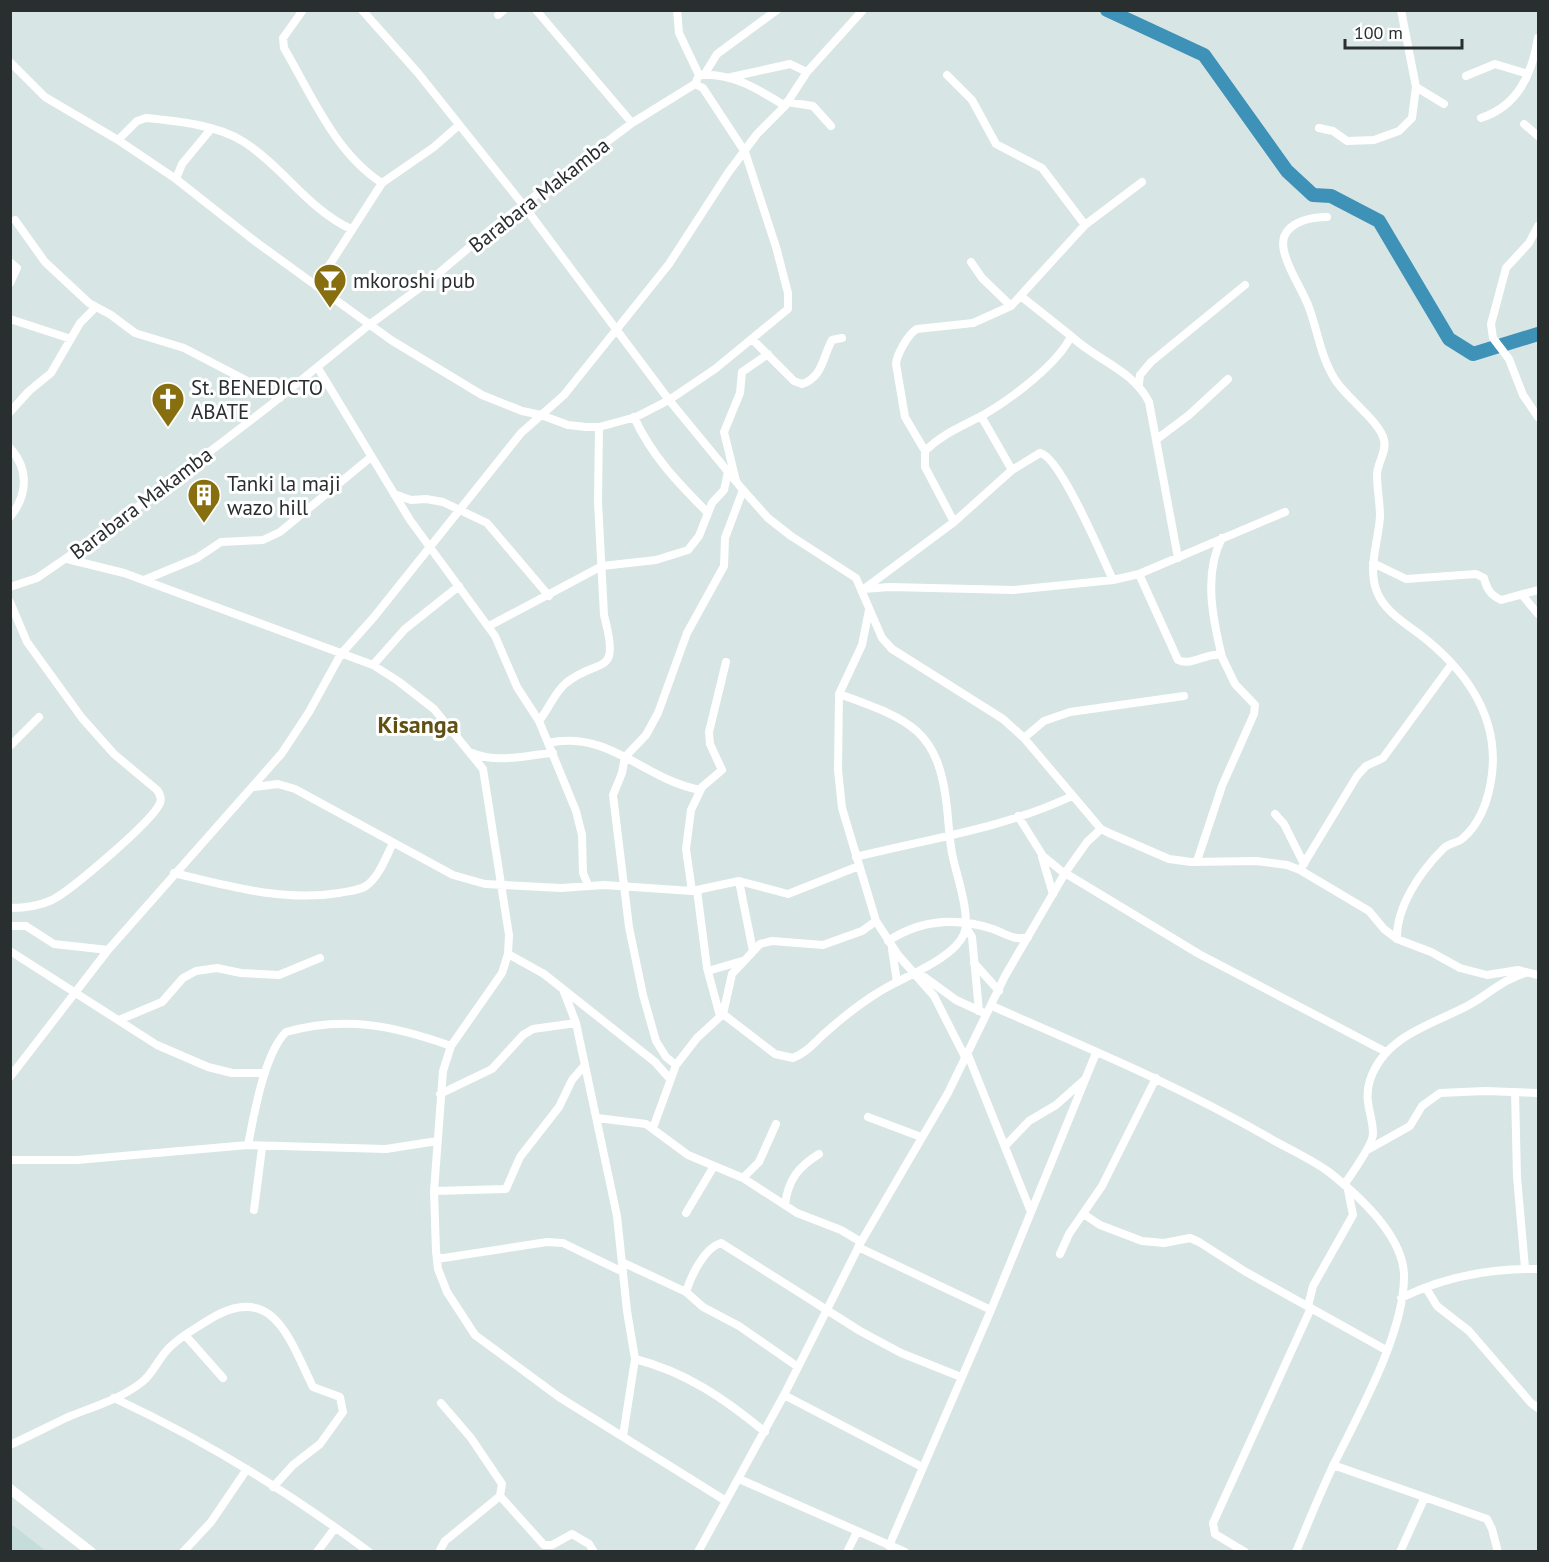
<svg xmlns="http://www.w3.org/2000/svg" width="1549" height="1562" font-family="'PT Sans',sans-serif">
<rect width="100%" height="100%" fill="#d7e5e4"/>
<!-- built -->
<path fill="#c4dcda" d="M10 1524H11L46 1551H11Z"/>
<g fill="none" stroke-linecap="round" stroke-linejoin="round">
<!-- river -->
<path stroke="#3e91b7" stroke-width="14" d="M1107 10 1204 55 1287 171 1313 195 1331 196 1379 221 1449 339 1473 354 1538 334"/>
<!-- minor -->
<path stroke="#fff" stroke-width="8" d="M303 10 283 38 284 48C311 94 335 153 382 183
M362 10 418 73 524 206 669 400 743 490 768 518 791 536 856 578 882 638 892 649 1003 719 1024 738 1101 829 1109 833 1169 859 1191 862 1256 861 1287 865 1300 870 1369 911 1384 929 1397 939 1431 952 1460 968 1487 975 1518 970 1538 975
M536 10 632 123
M498 15 504 10
M10 62 45 97 118 140 176 179 256 242 391 340 482 395 522 411 541 415 568 425 586 427H599L636 417 669 400 715 369 788 309V293L776 247 745 152 703 88 695 84 699 75 679 33 677 10
M700 75C733 73 758 89 785 106
M704 75 717 54 777 10
M1466 76 1495 64 1528 74
M731 77 790 64 807 72
M1416 87 1444 104
M787 102 813 106 831 126
M1481 118C1518 106 1532 74 1538 38
M1524 124 1538 136
M1319 128 1333 131 1347 141 1374 140 1399 131 1412 118 1416 87 1401 10
M118 140 137 121 146 118C177 121 218 125 244 142 283 167 309 210 351 229
M176 179 182 164 211 129
M1327 217C1312 217 1290 221 1284 237 1283 241 1283 247 1284 251 1288 270 1301 287 1308 305 1318 330 1320 357 1336 381 1348 399 1380 422 1384 440 1387 452 1377 463 1377 475 1377 489 1380 502 1380 516 1379 540 1367 568 1377 592 1384 610 1403 622 1418 633 1464 668 1499 715 1492 774 1489 798 1481 823 1462 839 1457 843 1448 843 1443 849 1420 872 1396 907 1397 939
M15 220 45 262 89 303 111 315 135 333 184 348 280 398
M1085 225 1142 182
M1538 226 1529 243 1506 268 1491 324 1493 338 1509 359 1523 395 1538 417
M10 262 17 268 10 283
M971 262 982 278 1011 306
M316 286 382 183 434 147 459 125
M10 319 71 339
M1071 336C1096 360 1133 370 1149 402L1178 558
M753 340 794 381 802 384C823 377 823 356 832 340L842 338
M318 368 410 520 495 636 517 687 539 721 576 811 582 835 583 873 588 885
M1139 384 1140 375 1151 362 1245 285
M10 412 29 391 51 373 80 323 96 307
M981 416 1012 470
M634 417C651 455 678 483 707 512
M1157 439 1189 415 1228 379
M10 448C29 469 28 495 10 517
M925 451 905 417 896 364C897 354 908 334 917 329L973 323 1011 306 1085 225 1042 168 996 144 972 100 947 75
M736 481 724 432 740 393 742 372 768 354
M394 494 411 500 426 499 443 502 487 523 549 596
M954 522 925 467V451C943 433 963 426 985 414 1011 399 1059 363 1071 336L1022 297
M1222 538C1203 574 1213 620 1222 657
M67 559 124 573 373 665 398 681 434 709 483 769 509 935 508 954 502 973 451 1046 443 1071 434 1191 436 1251 438 1269 447 1292 475 1335 559 1397 726 1501
M1373 563 1406 579 1476 574 1484 578C1487 590 1491 595 1501 600L1538 590
M1139 574 1178 660C1192 667 1206 652 1221 655L1235 684 1255 705 1254 714 1222 786 1197 861
M144 580 197 558 221 542 263 540 280 532 371 457
M10 587 37 578 110 528 268 407 369 325 433 278 491 229 632 123 695 84
M863 589 890 587 1013 590 1113 580 1139 574 1285 512
M864 589 954 522 1012 470 1040 453C1060 456 1103 559 1113 580
M1523 596 1538 614
M10 602 27 642 82 718 114 754 157 790C160 794 162 798 160 803 153 821 70 891 52 900 39 906 25 908 10 908
M869 610 862 645 839 694 838 770 842 808 876 921 898 955 934 996 966 1059
M489 626 602 566 656 560 688 550 699 536 712 503 724 490 728 472
M373 665 405 629 459 586
M539 721C549 709 554 693 566 683 600 656 621 679 604 615L598 502 599 427
M1024 738 1044 721 1070 712 1184 696
M548 743C610 730 643 779 700 790
M10 746 39 717
M472 753C497 764 526 755 553 753
M254 787 278 784 295 789 453 875 485 884 561 888 604 885 692 891 739 881 788 894 859 866
M1275 814 1284 824 1304 864
M1018 816 1043 856 1065 874
M856 857C928 839 1005 828 1072 796
M1042 857 1053 894
M1300 870 1357 776 1366 766 1383 758 1451 665
M174 873C228 886 283 902 339 893 348 891 358 891 366 886 379 877 386 857 393 843
M1065 873 1199 954 1386 1052
M739 881 753 951
M697 890 707 968 720 1016
M692 891 686 849 691 810 702 787 722 770 710 744 709 732 726 662
M10 926H26L54 944 108 950
M966 927 972 937 979 1011
M888 941C920 920 956 917 993 929 1006 934 1014 941 1028 937
M892 949 897 982
M10 951 157 1045 208 1067 232 1073H265
M508 954 544 974 655 1062 670 1079
M974 963 999 991
M708 971 742 961
M919 973 956 1000 982 1012
M564 992 576 1023 617 1216 627 1311 635 1359 623 1436
M992 1006C1085 1047 1178 1085 1266 1136 1286 1148 1310 1158 1329 1172 1358 1195 1403 1235 1404 1275 1405 1332 1359 1413 1334 1464 1320 1493 1308 1523 1296 1552
M723 1014 775 1054 793 1058C806 1053 814 1043 825 1033 842 1018 859 1004 879 992 902 977 953 960 964 934 971 917 957 876 953 858 949 841 949 825 947 808 939 728 908 719 839 694
M119 1020 162 1002 183 978 196 971 217 968 241 973 279 975 320 958
M968 1055 1031 1212
M676 1065 666 1057 656 1041 643 995 629 927 613 795 622 773 625 757 646 735 658 713 687 633 724 566 725 538 743 490
M10 1077 108 950 282 753 309 712 341 654 374 617 521 433 564 395 669 264 728 173 757 134 785 106 807 72 863 10
M1515 1092 1517 1177 1525 1268
M440 1094 492 1069 523 1035 533 1029 576 1023
M868 1117 921 1137
M597 1118 646 1124 688 1155 743 1178 797 1213 841 1230 861 1242
M653 1128 676 1065 697 1038 723 1014 732 974 760 944 772 941 823 945 862 931 876 921
M248 1145C254 1115 264 1054 286 1032 345 1015 395 1026 451 1046
M1006 1145 1029 1121 1056 1105 1083 1081
M1369 1149 1410 1126 1422 1106 1440 1093 1485 1091 1538 1093
M10 1160H77L248 1145 386 1149 437 1141
M743 1178 759 1162 776 1124
M1344 1185C1351 1175 1373 1144 1373 1134 1373 1114 1363 1102 1370 1080 1385 1035 1432 1025 1469 1005 1489 994 1502 980 1525 973
M434 1191 506 1189 520 1157 559 1107 572 1080 584 1066
M785 1205C788 1180 798 1167 819 1154
M254 1210 262 1148
M686 1213 714 1166
M1085 1215 1100 1225 1142 1241 1164 1243 1190 1238 1199 1242 1246 1272 1386 1350
M858 1247 991 1310
M1060 1254 1069 1234 1102 1186 1156 1078
M437 1259 547 1242 563 1243 623 1272
M624 1263 686 1292 703 1307 739 1326 798 1367
M1426 1288 1437 1306 1469 1331 1531 1403 1538 1408
M686 1292C691 1276 704 1248 721 1243L860 1331 901 1353 961 1377
M1401 1298C1446 1276 1490 1268 1538 1269
M1308 1306 1313 1286 1353 1215 1348 1190
M185 1335 223 1378
M635 1359C686 1372 725 1399 765 1432
M784 1395 922 1467
M114 1398C204 1440 289 1492 369 1552
M10 1445C30 1436 49 1426 68 1417 92 1407 121 1399 142 1382 153 1374 159 1357 170 1347 181 1336 194 1329 207 1321 272 1279 289 1338 313 1387L340 1397 343 1412 320 1444 293 1465 273 1487
M1333 1465 1487 1519 1492 1529 1498 1552
M739 1479 905 1552
M500 1496 544 1545H552L572 1534 589 1544 594 1552
M889 1546 991 1310 1096 1053
M183 1552 211 1522 247 1469
M317 1552 335 1528
M439 1552 445 1541 500 1496 502 1484 471 1438 441 1403
M698 1552 784 1395 861 1242 948 1093 1005 976 1065 873 1087 842 1101 829
M847 1552 857 1532
M1245 1552 1215 1534 1213 1523 1311 1308
M1400 1552 1424 1499"/>
<!-- major -->
<path stroke="#fff" stroke-width="10" d="M10 1489 91 1552"/>
</g>
<!-- icons -->
<defs>
<g id="bar-pin" transform="scale(1.725)"><path d="M0 17L-7.5 6A9.5 9.5 0 1 1 7.5 6Z" fill="#876f0f" stroke="#fff"/><path d="M-6-5H6L.8 .8V4.5H3.5V6h-7V4.5H-.8V.8Z" fill="#fff"/></g>
<g id="church-pin" transform="scale(1.725)"><path d="M0 17L-7.5 6A9.5 9.5 0 1 1 7.5 6Z" fill="#876f0f" stroke="#fff"/><path d="M-1.2-6h2.4v3.5h3.3v2.4h-3.3V6h-2.4V-.1h-3.3v-2.4h3.3Z" fill="#fff"/></g>
<g id="building-pin" transform="scale(1.725)"><path d="M0 17L-7.5 6A9.5 9.5 0 1 1 7.5 6Z" fill="#876f0f" stroke="#fff"/><path d="M-4-6H4V6H1V3H-1V6H-4ZM-2.5-4.3h1.7v1.8h-1.7ZM.8-4.3h1.7v1.8H.8ZM-2.5-1h1.7V.8h-1.7ZM.8-1h1.7V.8H.8Z" fill="#fff"/></g>
</defs>
<g fill-rule="evenodd">
<use href="#bar-pin" x="330" y="280"/>
<use href="#church-pin" x="168" y="399"/>
<use href="#building-pin" x="204" y="495"/>
</g>
<g text-anchor="middle" dominant-baseline="central" stroke-width="6" stroke-linejoin="round" paint-order="stroke">
<!-- street labels -->
<g font-size="21" fill="#292e2e" stroke="#fff">
<text transform="translate(539 195) rotate(-38)">Barabara Makamba</text>
<text transform="translate(141 503) rotate(-37)">Barabara Makamba</text>
</g>
<!-- poi labels -->
<g font-size="21" fill="#292e2e" stroke="#fff" text-anchor="start">
<text x="353" y="280">mkoroshi pub</text>
<text x="191" y="387">St. BENEDICTO<tspan x="191" dy="24">ABATE</tspan></text>
<text x="227" y="483">Tanki la maji<tspan x="227" dy="24">wazo hill</tspan></text>
</g>
<!-- quarter labels -->
<g font-size="24" font-weight="bold" fill="#615013" stroke="#fff">
<text x="418" y="724">Kisanga</text>
</g>
</g>
<!-- border -->
<rect width="1549" height="1562" fill="none" stroke="#292e2e" stroke-width="24"/>
<!-- scale -->
<path d="M1345 39v9h117v-9" fill="none" stroke="#292e2e" stroke-width="3"/>
<text x="1354" y="39" font-size="18" fill="#292e2e" stroke="#ffffff" stroke-width="4.5" paint-order="stroke">100 m</text>
</svg>
